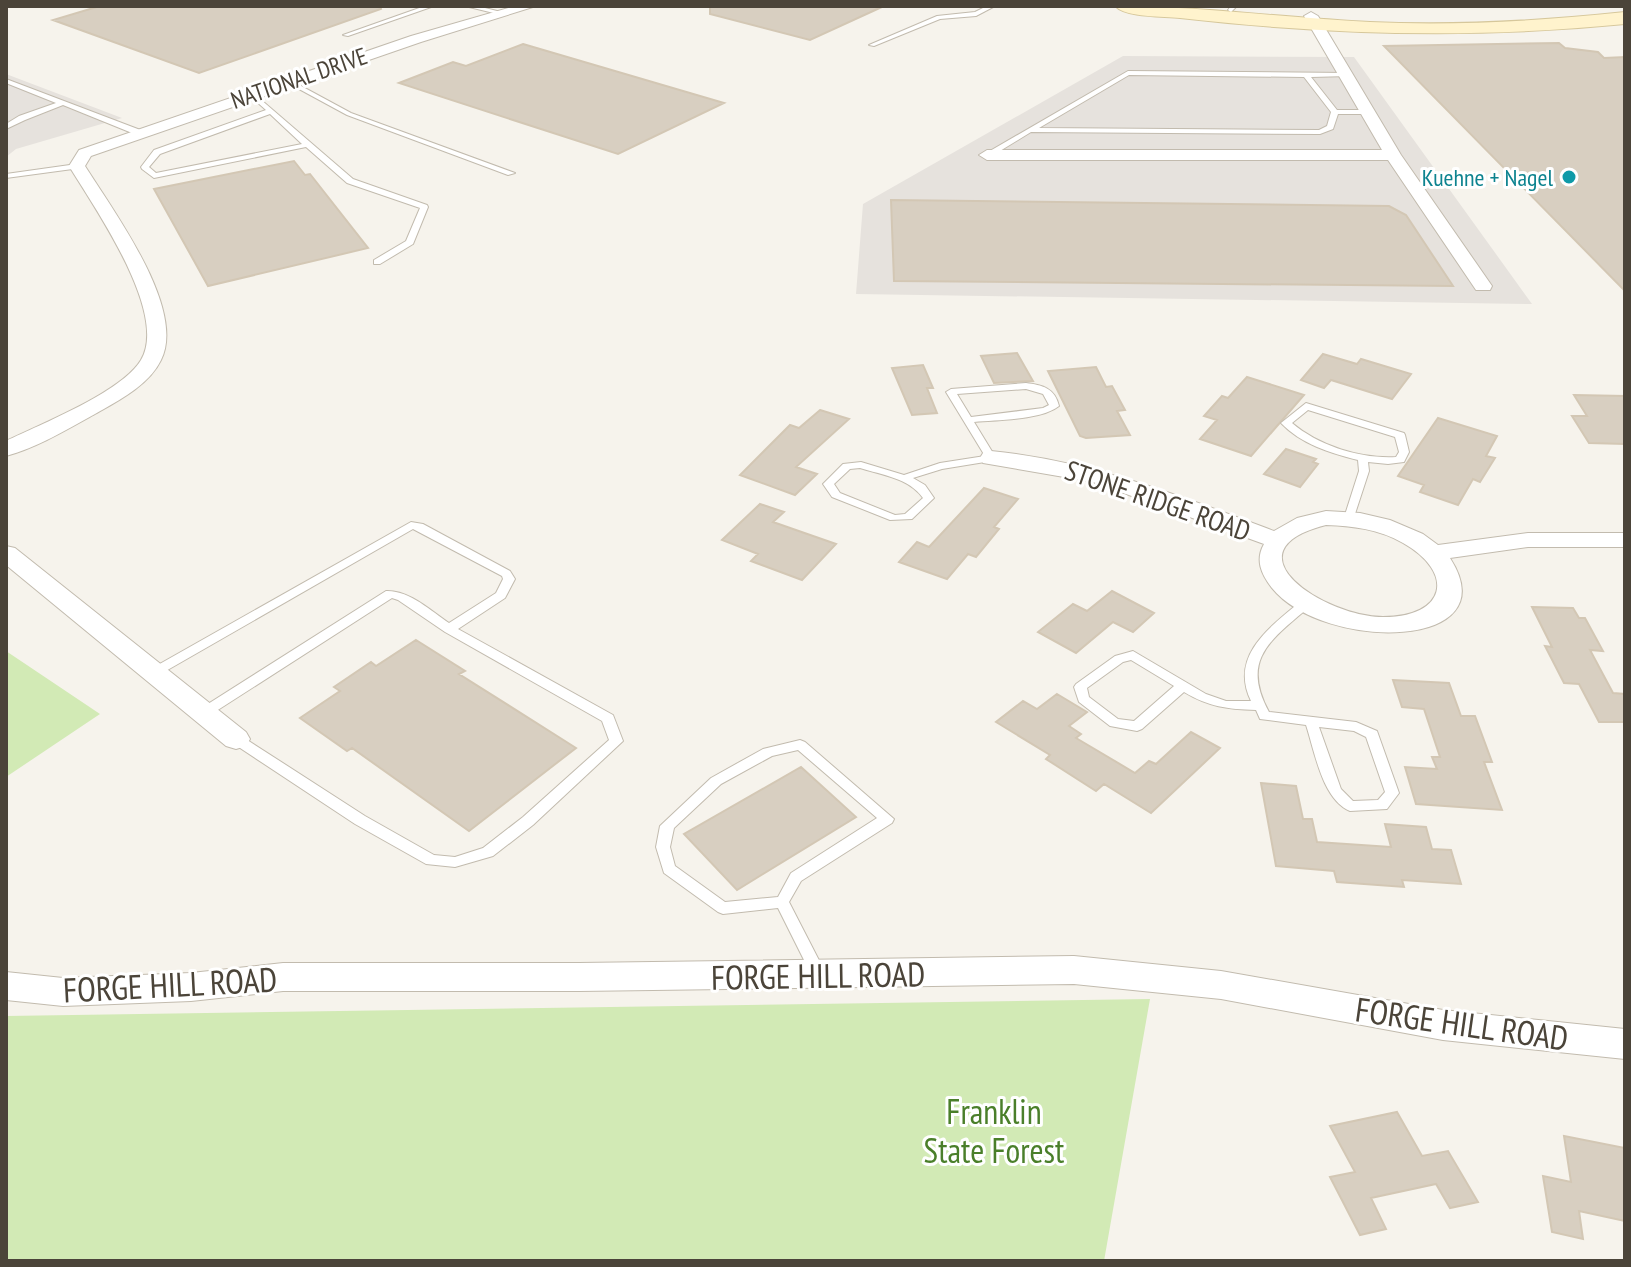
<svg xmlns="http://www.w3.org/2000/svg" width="1631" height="1267" font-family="'PT Sans Narrow',sans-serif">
<rect width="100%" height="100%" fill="#f6f3ec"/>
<!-- industrial -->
<path fill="#e6e2dd" d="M1123 56 1354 57 1532 304 856 294 863 204Z
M6 74 122 118 16 149 6 157Z"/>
<!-- green -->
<path fill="#d2eab5" d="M6 651 100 714 6 777Z
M1150 999 1104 1261H6V1016Z"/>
<!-- building -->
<path fill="#d8cfc1" stroke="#d3c7b4" stroke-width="2" d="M100 6H380L381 9 199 73 53 20Z
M710 6H884L810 40 710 14Z
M1559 43 1565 48 1598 52 1604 58 1625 57V291L1384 46Z
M523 44 724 103 618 154 399 83 453 62 466 66Z
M294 161 305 175 310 174 368 248 208 286 154 189Z
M891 200 1389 206 1406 215 1453 286 894 281Z
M1017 353 1033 381 994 383 981 356Z
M1323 354 1357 364 1361 359 1411 374 1392 399 1331 380 1324 388 1301 380Z
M923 365 933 388H927L937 413 912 415 892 368Z
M1096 367 1106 387 1112 386 1125 410 1117 411 1130 435 1086 438 1080 436 1048 371Z
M1247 377 1304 395 1251 456 1200 439 1217 420 1204 416 1222 396 1228 398Z
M1574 395 1625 396V444L1589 443 1572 416H1587Z
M820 410 849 419 796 467 817 474 795 495 740 475 790 425 799 428Z
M1438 418 1497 436 1486 456 1495 458 1480 482 1473 479 1458 505 1420 492 1424 485 1398 476Z
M1286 449 1316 459 1313 462 1318 464 1300 487 1264 474Z
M984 488 1018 499 994 527 999 529 976 557 968 554 947 579 899 562 917 542 929 547Z
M760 504 784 512 773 522 836 544 802 580 751 561 758 554 722 540Z
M1112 591 1154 613 1133 632 1113 622 1076 653 1038 632 1073 604 1087 611Z
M1532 607 1573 608 1579 618H1585L1603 651 1590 650 1613 693 1625 694V722H1599L1579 684 1564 683 1545 646 1552 647Z
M416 640 465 671 459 674 576 748 469 831 352 748 347 751 300 718 340 691 334 687 371 662 376 666Z
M1393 680 1449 683 1461 716H1475L1492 762H1484L1502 810 1416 804 1405 767 1437 769 1432 757H1440L1424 709 1402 707Z
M1057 694 1087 712 1069 726 1081 734 1076 738 1135 773 1149 761 1156 764 1191 732 1220 748 1151 813 1104 784 1096 791 1046 759 1050 755 996 722 1023 701 1037 709Z
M801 767 856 817 737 890 684 834Z
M1261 783 1296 786 1303 819H1312L1317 842 1391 847 1385 824 1426 827 1432 849 1451 850 1461 884 1402 880 1404 887 1337 882 1334 871 1276 866Z
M1397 1112 1422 1156 1448 1151 1478 1202 1450 1208 1436 1184 1371 1198 1386 1229 1360 1235 1330 1177 1355 1172 1330 1126Z
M1564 1136 1625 1148V1221L1579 1211 1583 1239 1552 1232 1543 1176 1571 1182Z"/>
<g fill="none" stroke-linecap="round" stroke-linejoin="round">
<!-- lane casing -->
<g stroke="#c2bbae" stroke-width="2">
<path id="lane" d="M425 6H434L348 36 343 35Z
M465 6H477L505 13 502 15Z
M987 6H995L976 16 940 19 874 46 869 45 937 16 975 12Z
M1231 6H1237L1231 12 1228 10Z
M1128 71 1347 73 1350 75 1349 76 1311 77 1337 110H1368L1372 112 1368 114H1338L1333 129 1320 134 1031 132 990 157 983 155ZM1129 75 1304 77 1331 112 1327 126 1319 130 1039 128Z
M6 79 143 131 144 133 137 135 63 105 25 120 6 129V124L19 116 56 103 6 83Z
M290 80 351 113 515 173 508 175 347 115 288 83 287 82Z
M249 93H253L353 179 427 205 428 207 413 244 380 264H374V260L406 241 420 208 347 183 306 147 154 178 142 169 141 167 154 150 266 110 249 95ZM270 114 302 144 156 173 149 167 160 154Z
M77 164 81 166 80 168 6 178V174Z
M1026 383C1042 385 1055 388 1059 406 1042 420 997 420 974 422L996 458 991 461 942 469 913 478 925 485 934 498 912 519 890 520 832 497 823 484 843 464 861 462 904 475 940 463 985 456 946 392 951 389ZM1026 389 1043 394 1049 405 1043 408 971 417 957 394ZM860 468C882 475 909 478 923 498L905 514 895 515 840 493 834 484 850 469Z
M1306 403 1404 433 1405 435 1409 452 1404 462 1388 464 1368 462 1369 471 1353 520H1345L1344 518 1359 471 1358 460C1330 453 1301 444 1281 423ZM1308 410 1395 437 1399 452 1396 457C1361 459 1319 446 1292 423Z
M411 522 423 524 510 571 515 579 505 598 458 629 613 715 623 741 533 825 493 856 455 867 426 864 355 824 231 742 229 739 231 736H241L365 816 434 855 455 857 483 848 523 817 609 740 602 721 445 632 398 600 392 598 210 715H200L199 712 200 709 386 591C409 590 431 611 449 623L496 593 503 579 502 576 413 529 157 676H149L147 673 149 670Z
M1305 600 1311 604 1309 607C1271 640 1240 659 1269 712L1356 722 1377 731 1399 793 1387 809 1350 811C1322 799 1315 752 1306 725L1260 719 1256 710C1227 709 1209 707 1184 692L1142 729 1137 731 1110 726 1079 702 1074 687 1076 684 1115 656 1133 651 1206 694 1226 701H1251C1229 656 1270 627 1301 601ZM1131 660 1174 686 1134 721 1118 719 1089 697 1087 688 1123 662ZM1319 727 1354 731 1366 737 1385 792 1378 800 1353 801 1341 789Z
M800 740 805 742 894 819 892 823 801 881 789 902 825 972 822 976 817 978 812 976 778 908 723 914 718 912 664 873 656 847 660 826 711 778 763 749ZM798 750 877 818 791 873 778 897 725 902 675 866 670 847 674 828 721 784 772 756Z"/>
</g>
<!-- street casing -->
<g stroke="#c2bbae" stroke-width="2">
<path id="street" d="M515 6H536L421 42 91 156 85 166C112 209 187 309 161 360 149 385 118 401 95 414 68 429 36 448 6 456V441C41 424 122 392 141 360 169 313 94 207 69 166L79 150 411 36Z
M1311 12 1318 16 1401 155 1492 286 1490 290H1476L1388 160H987L979 155 987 150H1382L1304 16Z
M991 451C1091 461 1181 496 1274 531L1297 518 1326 511 1360 513 1390 520 1423 534 1438 545 1528 533H1625V547H1528L1450 558C1510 651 1324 652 1272 588 1261 574 1255 560 1264 544L1093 482 983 463 980 458 983 453ZM1326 525C1353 526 1379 529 1403 543 1456 573 1446 617 1383 617 1325 617 1223 551 1326 525Z
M6 546 15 548 246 732 250 739 246 746 236 749 226 746 6 565Z
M1074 956 1221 971 1443 1010 1625 1029V1059L1443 1040 1221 999 1074 984 579 991H283L191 1001 63 1006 6 1000V972L63 978 191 973 283 963H579Z"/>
</g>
<!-- secondary casing -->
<g stroke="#d6c79b" stroke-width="2">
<path id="secondary" d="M1115 6C1200 6 1285 18 1370 22 1455 26 1540 21 1625 12V24C1476 39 1328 35 1180 18 1163 16 1127 18 1115 6Z"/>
</g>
<!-- lane -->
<use href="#lane" fill="#fff" fill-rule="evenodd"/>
<!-- street -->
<use href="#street" fill="#fff" fill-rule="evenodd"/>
<!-- secondary -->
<use href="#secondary" fill="#fff3cd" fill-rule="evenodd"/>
</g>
<!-- markers -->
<circle fill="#0f9aa8" stroke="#fff" stroke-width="3" cx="1569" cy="177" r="8"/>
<g text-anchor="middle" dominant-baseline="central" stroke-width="6" stroke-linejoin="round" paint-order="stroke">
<!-- far-street labels -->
<g font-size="24" fill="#4b4439" stroke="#fff">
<text transform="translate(299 78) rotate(-19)">NATIONAL DRIVE</text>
</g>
<!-- far-culture labels -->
<g font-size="24" fill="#0d838f" stroke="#fff" text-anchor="end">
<text x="1553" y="177">Kuehne + Nagel</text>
</g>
<!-- street labels -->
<g font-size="28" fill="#4b4439" stroke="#fff">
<text transform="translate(1158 500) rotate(19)">STONE RIDGE ROAD</text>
</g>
<!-- near-street labels -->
<g font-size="34" fill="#4b4439" stroke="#fff">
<text transform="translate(818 975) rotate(-1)">FORGE HILL ROAD</text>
<text transform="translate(170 984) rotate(-3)">FORGE HILL ROAD</text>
<text transform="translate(1462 1023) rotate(8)">FORGE HILL ROAD</text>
</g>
<!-- near-park labels -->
<g font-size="34" fill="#4a7f2a" stroke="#fff">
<text x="994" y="1111">Franklin<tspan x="994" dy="39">State Forest</tspan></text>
</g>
</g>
<!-- border -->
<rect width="1631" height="1267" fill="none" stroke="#4b4439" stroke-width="16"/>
</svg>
